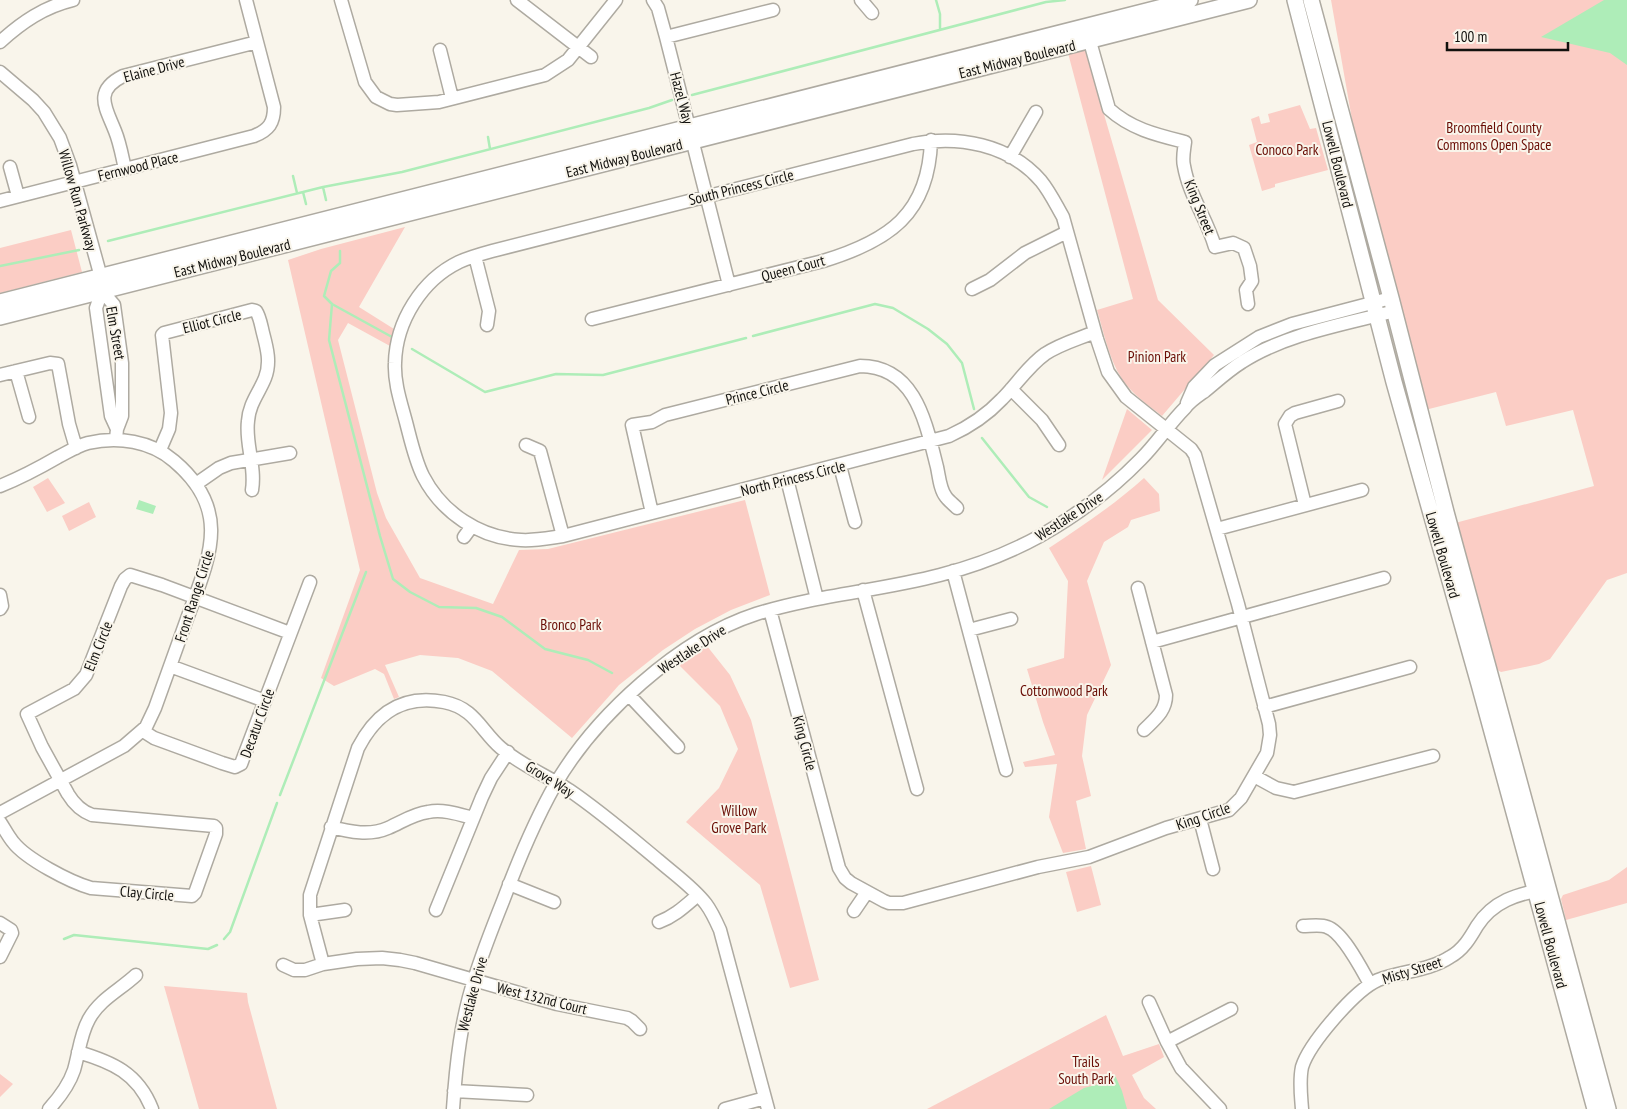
<svg xmlns="http://www.w3.org/2000/svg" width="1627" height="1109" font-family="'PT Sans Narrow',sans-serif">
<rect width="100%" height="100%" fill="#f9f5eb"/>
<!-- green -->
<path fill="#fbcdc5" d="M1331 0H1627V573L1607 580 1550 659 1539 664 1501 672 1494 668 1455 523 1594 486 1573 410 1506 426 1496 392 1425 410 1353 125Z
M1085 49 1158 300 1214 355 1162 416C1148 405 1132 394 1122 379 1109 359 1104 333 1097 310L1133 299 1068 53Z
M1300 105 1310 129 1316 128 1328 170 1275 184V187L1262 191 1249 145 1257 142 1251 119 1259 116 1261 124 1270 122 1268 114Z
M405 227 359 307 394 329 390 346 348 323 338 340 377 493 386 518 420 578 493 604 519 550 548 549 745 500 770 595 731 610 695 629 663 650 619 685 572 738 492 671 458 658 420 655 385 665 399 697 394 699 384 674 375 669 334 686 321 678 360 570 288 260 321 249Z
M71 230 82 272 0 293V248Z
M1127 409 1152 430 1102 480Z
M48 478 65 503 47 512 33 487Z
M1144 478 1159 494 1160 511 1131 520 1128 527 1104 542 1087 581 1111 665 1087 715 1082 756 1091 796 1076 801 1086 849 1063 853 1049 817 1057 764 1025 767 1023 762 1055 755 1043 722 1027 669 1064 658 1068 581 1049 548C1082 526 1114 505 1144 478Z
M89 502 96 517 69 531 62 516Z
M707 646 730 675 751 720 819 980 790 988 760 885 686 822 719 788 738 749 720 706 679 665Z
M1091 866 1101 905 1077 912 1066 872Z
M1627 867V903L1566 920 1561 899 1563 895 1609 880Z
M164 986 247 993 248 1002 277 1109H199Z
M1106 1015 1123 1056 1159 1044 1164 1057 1132 1075 1144 1098 1156 1109H927Z
M0 1074 13 1084 0 1097Z"/>
<!-- water -->
<path fill="#aeedb8" d="M1604 0H1627V65L1610 53 1541 37Z
M139 500 156 506 153 514 136 509Z
M1112 1075H1115L1122 1091 1127 1109H1049L1084 1088 1107 1082Z"/>
<g fill="none" stroke-linecap="round" stroke-linejoin="round">
<!-- stream -->
<path stroke="#aeedb8" stroke-width="2.5" d="M936 0 940 14V30
M692 95 1046 2 1065 0
M488 137 490 149
M293 176 297 193
M323 187 326 200
M303 192 306 204
M108 241 323 187 402 172 649 108 672 100
M340 251V263L331 271 324 296 332 304 392 337
M0 266 79 250
M332 304 329 340 380 536 393 579 410 592 439 607 476 608 502 617 545 649 588 660 612 673
M753 336 875 304 893 308 928 329 947 344 962 363 974 409
M412 349 485 392 556 374 603 375 746 338
M982 438 1029 497 1047 507
M280 795 366 572
M64 939 74 935 208 949 217 945
M224 939 230 932 277 803"/>
<!-- minor casing -->
<g stroke="#aeaaa1" stroke-width="15">
<path id="minor" d="M341 0 365 82 376 97 390 104 397 105 439 102 545 75 568 60 616 0
M517 0 591 57
M653 0 658 8 666 37 729 285
M861 0 872 13
M1087 31 1109 109C1131 129 1157 135 1185 142 1184 150 1182 159 1184 166 1189 195 1207 219 1215 247L1233 243 1244 248 1250 266 1252 281 1246 290 1248 304
M666 37 773 10
M0 42C22 22 44 7 73 0
M440 50 452 98
M0 72 33 100 44 112 60 138 70 165 99 270 101 286
M1010 157 1036 112
M10 167 18 196
M125 169C122 156 120 143 115 131 106 108 93 91 123 76L257 42
M0 201 254 136C269 130 274 123 274 107L246 0
M475 256 489 311 487 325
M972 289 990 280 1025 253 1067 232
M102 291 114 305 122 363V416L117 429 116 439
M102 291 96 308 111 416 117 429
M592 319 823 261C889 241 929 214 931 140
M16 371 29 417
M0 375 50 363 58 364 69 424 76 448
M1011 389 1042 420 1059 445
M1187 403 1194 387 1215 365 1259 337 1292 324 1391 298
M526 445 540 451 563 536
M160 450 169 429 171 413 162 335 164 333 252 310 256 311C260 317 261 325 263 333 267 348 271 363 265 378 259 393 249 404 248 421 245 444 256 466 252 490
M840 466 855 522
M787 479 817 599
M196 484 219 468 231 463 290 453
M0 486C20 478 39 468 58 457 68 452 77 446 88 443 118 436 151 441 174 461 232 510 210 556 188 616 177 647 166 678 155 708L146 727 124 746 0 813
M1305 505 1285 424 1290 416 1295 413 1338 401
M652 513 632 425 652 422 665 415 860 366C916 366 926 424 937 467 939 476 940 490 946 497 949 501 953 504 957 508
M1217 529 1362 490
M464 537 472 526
M953 571 1006 770
M1138 588 1166 695C1166 711 1155 719 1144 730
M863 590 917 789
M0 595 2 606 0 609
M770 610 839 868 845 878 851 883 884 901 889 903H903L1038 867 1089 857 1166 828 1229 810 1241 798 1267 753 1270 735 1269 724 1238 604 1195 455 1191 449 1126 397 1108 372 1097 339 1063 217C1056 205 1050 192 1041 181 1009 144 958 135 913 144L492 251C481 254 470 257 459 262 422 280 396 321 395 363 394 383 401 403 406 422 411 441 415 460 423 476 442 513 480 538 521 540 535 541 549 538 563 536L949 436C969 427 987 415 1002 399 1017 384 1028 366 1045 354 1060 344 1078 339 1095 332
M969 630 1011 619
M1152 642 1384 578
M170 666 265 701
M629 695 678 747
M1264 707 1410 667
M143 731 154 738 222 763 235 767 241 764 310 582
M1254 776 1276 788 1294 792 1433 756
M1200 819 1213 869
M0 822C4 828 8 836 13 842 26 859 70 882 91 888L192 896 195 893 216 834V828L214 826 92 815C81 811 74 804 68 794L42 747 27 714 74 689 86 675 121 586 125 579 130 575 162 585 290 633
M331 827C350 832 370 836 388 828 402 822 413 814 428 812 443 809 458 814 473 818
M509 884 554 902
M436 910 482 797 491 778 508 752
M854 911 867 892
M310 915 345 910
M659 922C675 916 685 906 698 895
M0 923 11 930 12 933 0 957
M1303 926C1310 926 1321 924 1327 927 1343 932 1362 970 1370 984
M323 964 310 915V895L358 748C376 713 403 694 444 702 475 708 481 731 501 748 521 765 547 776 569 790 600 811 629 836 658 860 674 874 693 887 706 904 712 912 716 921 720 930L768 1109
M283 965 294 970H305L323 964 357 959 382 958 400 960 415 963 557 1004 627 1018 632 1021 640 1029
M1149 1002 1167 1042 1181 1068 1220 1109
M1167 1042 1231 1009
M78 1052C112 1062 138 1073 152 1109
M454 1091 527 1095
M49 1109C59 1098 69 1085 74 1070 79 1053 80 1035 89 1019 100 999 120 990 136 975
M453 1109C456 1064 461 1019 475 977 483 951 493 926 503 901 518 861 534 822 555 785 595 716 679 639 756 614 816 595 879 591 940 575 975 566 1009 553 1040 536 1077 515 1111 490 1141 459 1157 443 1169 424 1185 408 1190 401 1198 396 1205 391 1217 381 1229 370 1242 362 1285 334 1346 324 1395 311
M725 1109 765 1098
M1302 1109C1301 1095 1299 1081 1302 1067 1309 1044 1355 990 1378 980 1401 971 1429 971 1450 957 1463 950 1470 938 1477 926 1493 901 1517 894 1545 889"/>
</g>
<!-- major casing -->
<g stroke="#aeaaa1" stroke-width="18">
<path id="major" d="M1295 0 1394 382 1479 684 1595 1109
M1311 0 1391 298 1446 512 1608 1109
M0 302 1190 0
M0 317 1249 0"/>
</g>
<!-- minor -->
<use href="#minor" stroke="#fff" stroke-width="12"/>
<!-- major -->
<use href="#major" stroke="#fff" stroke-width="15"/>
</g>
<g text-anchor="middle" dominant-baseline="central" stroke-width="4" stroke-linejoin="round" paint-order="stroke">
<!-- street labels -->
<g font-size="15" fill="#12110e" stroke="#f9f5eb">
<text transform="translate(1017 59) rotate(-14)">East Midway Boulevard</text>
<text transform="translate(154 69) rotate(-15)">Elaine Drive</text>
<text transform="translate(682 98) rotate(75)">Hazel Way</text>
<text transform="translate(624 158) rotate(-14)">East Midway Boulevard</text>
<text transform="translate(1338 164) rotate(76)">Lowell Boulevard</text>
<text transform="translate(138 166) rotate(-14)">Fernwood Place</text>
<text transform="translate(741 187) rotate(-14)">South Princess Circle</text>
<text transform="translate(78 200) rotate(74)">Willow Run Parkway</text>
<text transform="translate(1200 207) rotate(68)">King Street</text>
<text transform="translate(232 258) rotate(-14)">East Midway Boulevard</text>
<text transform="translate(793 268) rotate(-15)">Queen Court</text>
<text transform="translate(212 321) rotate(-14)">Elliot Circle</text>
<text transform="translate(116 333) rotate(80)">Elm Street</text>
<text transform="translate(757 392) rotate(-14)">Prince Circle</text>
<text transform="translate(793 478) rotate(-14)">North Princess Circle</text>
<text transform="translate(1069 516) rotate(-33)">Westlake Drive</text>
<text transform="translate(1443 555) rotate(74)">Lowell Boulevard</text>
<text transform="translate(194 596) rotate(-72)">Front Range Circle</text>
<text transform="translate(98 646) rotate(-68)">Elm Circle</text>
<text transform="translate(692 649) rotate(-33)">Westlake Drive</text>
<text transform="translate(257 723) rotate(-70)">Decatur Circle</text>
<text transform="translate(805 743) rotate(75)">King Circle</text>
<text transform="translate(550 779) rotate(32)">Grove Way</text>
<text transform="translate(1203 816) rotate(-19)">King Circle</text>
<text transform="translate(147 893) rotate(5)">Clay Circle</text>
<text transform="translate(1551 945) rotate(75)">Lowell Boulevard</text>
<text transform="translate(1412 970) rotate(-17)">Misty Street</text>
<text transform="translate(472 994) rotate(-75)">Westlake Drive</text>
<text transform="translate(542 998) rotate(14)">West 132nd Court</text>
</g>
<!-- park labels -->
<g font-size="15" fill="#690c04" stroke="#f9f5eb">
<text x="1494" y="127">Broomfield County<tspan x="1494" dy="17">Commons Open Space</tspan></text>
<text x="1287" y="149">Conoco Park</text>
<text x="1157" y="356">Pinion Park</text>
<text x="571" y="624">Bronco Park</text>
<text x="1064" y="690">Cottonwood Park</text>
<text x="739" y="810">Willow<tspan x="739" dy="17">Grove Park</tspan></text>
<text x="1086" y="1061">Trails<tspan x="1086" dy="17">South Park</tspan></text>
</g>
</g>
<!-- scale -->
<path d="M1447 42v8h121v-8" fill="none" stroke="#12110e" stroke-width="2.5"/>
<text x="1454" y="42" font-size="15" fill="#12110e" stroke="#f9f5eb" stroke-width="4" paint-order="stroke">100 m</text>
</svg>
